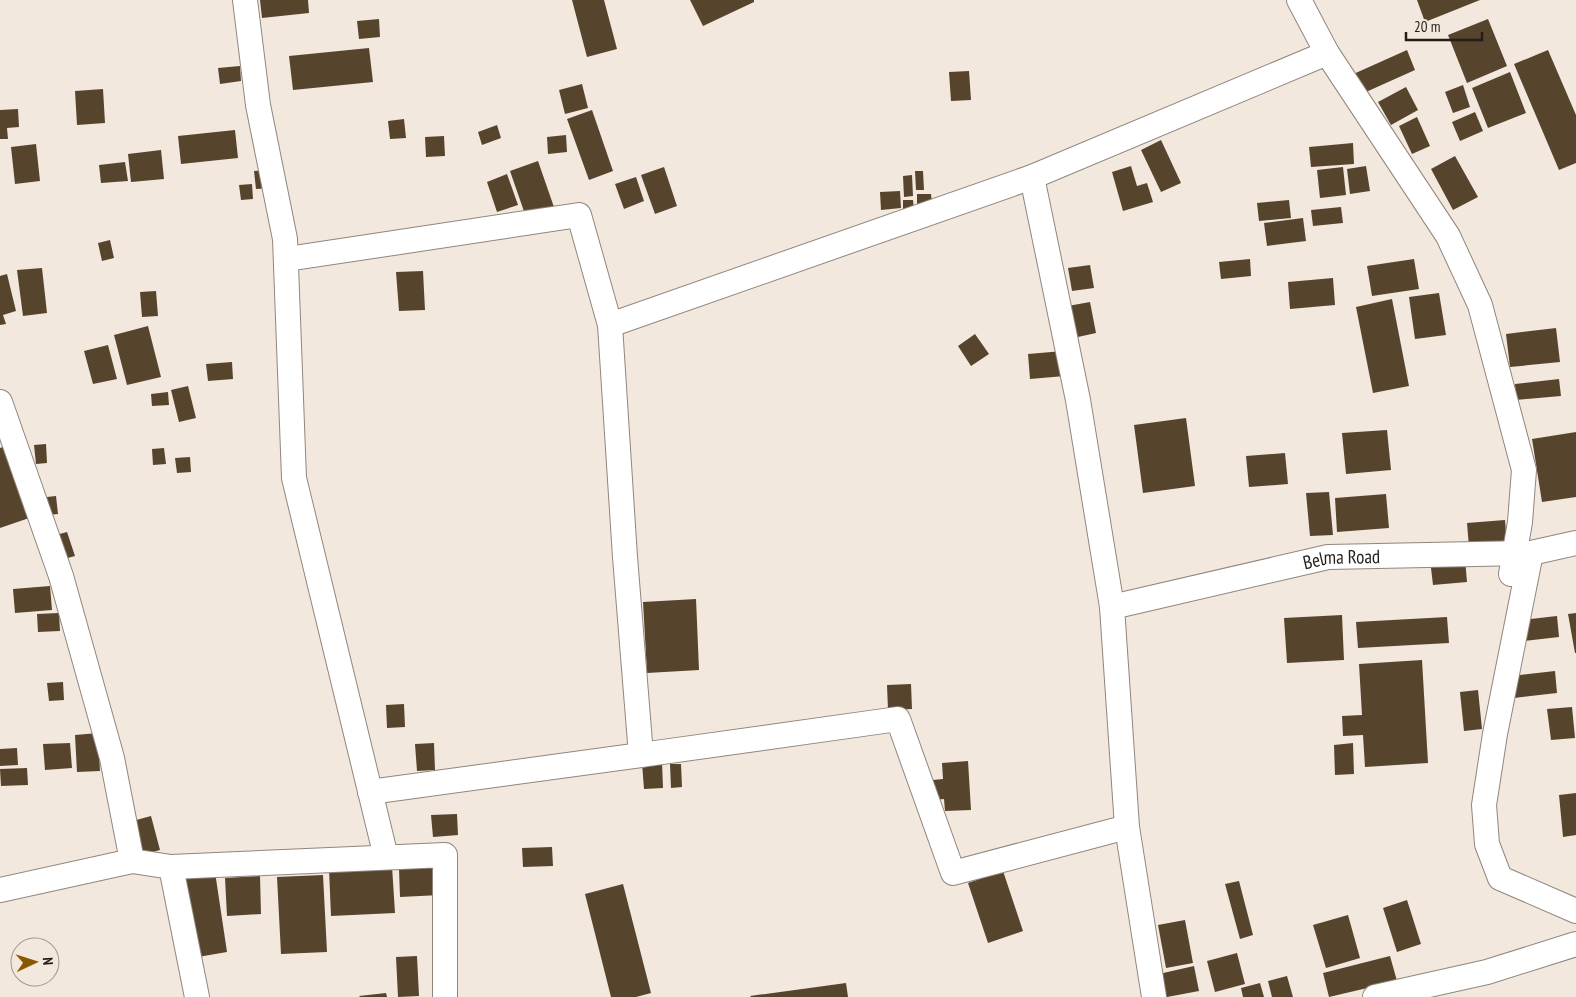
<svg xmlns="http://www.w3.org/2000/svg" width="1576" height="997" font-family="'PT Sans Narrow',sans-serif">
<rect width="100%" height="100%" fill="#f3e8de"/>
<!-- building -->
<path fill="#57442c" d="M260 0H308L309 13 262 18Z
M572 0H604L617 49 587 57Z
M690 0H754V2L703 26Z
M1417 0H1480L1425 22Z
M379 19 380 37 359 39 357 21Z
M1488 19 1507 66 1467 83 1448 35Z
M369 48 373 82 293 90 289 56Z
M1407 50 1415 70 1357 96 1349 76Z
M1548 50 1576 115V163L1559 170 1514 64Z
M240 66 241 81 220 84 218 68Z
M969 71 971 100 951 101 949 72Z
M1510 72 1526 113 1488 128 1472 88Z
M582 84 588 108 565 114 559 90Z
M1463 85 1470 107 1453 113 1445 92Z
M1406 87 1418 110 1391 125 1378 102Z
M103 89 105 123 77 125 75 91Z
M18 109 19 127 7 128 8 139H0V110Z
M592 110 613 171 589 180 567 119Z
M1475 112 1483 131 1460 141 1452 122Z
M1417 117 1430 146 1412 154 1399 126Z
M404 119 406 138 390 139 388 121Z
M497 125 501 138 482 145 478 132Z
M235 130 238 158 181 164 178 136Z
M566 135 567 152 548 154 547 137Z
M444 136 445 156 426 157 425 137Z
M1161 140 1181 183 1161 192 1141 150Z
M1353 143 1354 164 1311 167 1309 147Z
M36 144 40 181 15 184 11 147Z
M161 150 164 179 131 182 128 154Z
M1455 156 1478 197 1453 210 1431 169Z
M538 161 555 210 527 220 510 171Z
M125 162 128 181 101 183 99 165Z
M1131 166 1137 186 1147 183 1153 202 1123 211 1112 172Z
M1366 166 1370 191 1350 194 1347 169Z
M664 167 677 206 655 214 641 175Z
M1343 167 1346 195 1320 198 1317 170Z
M269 170 271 188 256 189 254 171Z
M915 171H923L924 190H916Z
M507 174 518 205 497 212 487 182Z
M912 175 913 196 904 197 903 176Z
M636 177 644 201 624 209 615 184Z
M252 184 253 199 241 200 239 185Z
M900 191 901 208 881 210 880 192Z
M917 194H931L932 204 917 205Z
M903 200H913L914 210H903Z
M1289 200 1291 218 1259 221 1257 203Z
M1341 207 1343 223 1313 226 1311 210Z
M1303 218 1306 241 1267 246 1264 223Z
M110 240 114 258 102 261 98 243Z
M1250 259 1251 276 1221 279 1219 262Z
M1414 259 1419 289 1372 296 1367 266Z
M1090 265 1094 288 1072 291 1068 268Z
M42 268 47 313 23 316 17 270Z
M423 271 425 310 399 311 396 272Z
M7 274 16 311 3 315 6 324 0 325V276Z
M1333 278 1335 305 1290 309 1288 282Z
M156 291 158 316 142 317 140 292Z
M1439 293 1446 335 1415 339 1409 297Z
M1392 299 1409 386 1373 393 1356 307Z
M1090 302 1096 333 1064 340 1057 308Z
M148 326 161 377 127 385 114 335Z
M1556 328 1560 362 1510 367 1506 334Z
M975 334 989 354 971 366 958 346Z
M108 345 117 379 93 384 84 351Z
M1063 351 1065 376 1030 379 1028 354Z
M232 362 233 379 208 381 206 364Z
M1559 379 1561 396 1516 400 1515 384Z
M188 386 196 418 179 422 171 390Z
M168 392 169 405 152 406 151 394Z
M1186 418 1195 486 1143 493 1134 425Z
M1387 430 1391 470 1346 474 1342 433Z
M1576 432V497L1542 502 1532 439Z
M46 444 47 463 36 464 34 445Z
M8 445 32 517 0 528V448Z
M164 448 166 464 153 465 152 449Z
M1285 453 1288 484 1249 487 1246 456Z
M190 457 191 472 177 473 175 458Z
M1329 492 1333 535 1310 536 1306 493Z
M1386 494 1389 528 1337 532 1335 498Z
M56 496 58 514 48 515 47 497Z
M1505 520 1507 544 1469 547 1467 523Z
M67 532 75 556 64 559 56 535Z
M1464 547 1467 582 1433 585 1429 551Z
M50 586 52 610 15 613 13 589Z
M696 599 699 670 647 673 643 602Z
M59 613 60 631 38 632 37 614Z
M1576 613V653H1575L1568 614Z
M1342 615 1344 660 1287 663 1284 618Z
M1557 616 1559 637 1524 641 1522 620Z
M1447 617 1449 643 1358 648 1356 622Z
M1422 660 1428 763 1365 767 1363 735 1343 736 1342 716 1362 715 1359 664Z
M1555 671 1557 693 1514 698 1512 676Z
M63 682 64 700 49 701 47 683Z
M911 684 912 709 888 710 887 685Z
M1478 690 1482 729 1464 731 1460 692Z
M404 704 405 727 387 728 386 705Z
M1572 707 1575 738 1551 740 1547 709Z
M98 733 100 771 77 772 75 735Z
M70 743 72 768 45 770 43 744Z
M434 743 435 770 417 771 415 744Z
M1353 743 1354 774 1335 775 1334 745Z
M17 748 18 765 0 766V749Z
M968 761 971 810 945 811 944 799 934 800 933 780 943 779 942 763Z
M662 762 663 788 644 789 642 763Z
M670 764H681L682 787 671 788Z
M27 768 28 785 1 786 0 769Z
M1576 793V835L1563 837 1559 795Z
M457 814 458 835 433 837 431 815Z
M151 816 160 850 138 856 129 822Z
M552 847 553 866 523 867 522 848Z
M392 866 395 913 331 916 329 869Z
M438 867 440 895 400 897 399 869Z
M1003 871 1023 931 988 943 968 883Z
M215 872 227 952 192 958 181 878Z
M323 875 327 952 281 954 277 877Z
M260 876 261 914 227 916 225 878Z
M1239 881 1253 935 1240 939 1225 884Z
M623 884 651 993 636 997H611L585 894Z
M1407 900 1421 944 1397 952 1383 908Z
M1348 915 1360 958 1326 968 1313 925Z
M1185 920 1193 963 1166 968 1158 925Z
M1237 953 1245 984 1215 992 1207 961Z
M417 956 419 996 398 997 396 957Z
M1390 956 1397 981 1329 997 1323 973Z
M1194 966 1199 991 1167 997H1154L1150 976Z
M1287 976 1293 997H1272L1268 981Z
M846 983 848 997H751L750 996Z
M1260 983 1264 997H1243L1241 988Z
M386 993 387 997H360L359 996Z"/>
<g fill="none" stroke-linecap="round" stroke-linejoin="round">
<!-- minor casing -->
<g stroke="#90867e" stroke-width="26">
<g id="minor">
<path d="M245 0 258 105 285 239 294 478 386 857"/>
<path d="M1327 53 1448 236 1480 305 1524 470 1520 522 1511 574 1531 553"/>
<path d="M1032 177 1078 400 1112 607 1127 827 1154 997"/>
<path d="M287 259 579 215 610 325"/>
<path d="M0 402 61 576 112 758 132 861 171 867 197 997"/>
<path d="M1531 553 1495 734 1484 805 1487 844 1500 878 1576 911"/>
<path id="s1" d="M1112 607 1328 557 1531 553 1576 543"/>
<path d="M370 792 641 755"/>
<path d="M1127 827 953 873 898 719 641 755 625 557 610 325 1032 177 1327 53 1299 0"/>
<path d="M171 867 445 855V997"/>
<path d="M0 890 132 861"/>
<path d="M1375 997 1487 972 1576 944"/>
</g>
</g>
<!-- minor -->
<use href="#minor" stroke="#fff" stroke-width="24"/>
</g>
<g text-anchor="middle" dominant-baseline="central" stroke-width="5" stroke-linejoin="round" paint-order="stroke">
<!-- street labels -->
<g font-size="19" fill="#221e1a" stroke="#f3e8de">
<text stroke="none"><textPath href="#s1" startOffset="235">Belma Road</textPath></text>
</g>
</g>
<!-- north arrow -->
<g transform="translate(35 962) rotate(86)"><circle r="24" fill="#f3e8de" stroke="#9f9790"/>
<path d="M0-4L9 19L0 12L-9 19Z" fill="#895800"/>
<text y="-8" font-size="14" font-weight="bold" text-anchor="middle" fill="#221e1a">N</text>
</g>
<!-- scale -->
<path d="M1406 32v8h76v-8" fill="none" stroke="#221e1a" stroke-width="2.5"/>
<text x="1414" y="32" font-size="15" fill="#221e1a" stroke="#f3e8de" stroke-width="4" paint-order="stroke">20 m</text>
</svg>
